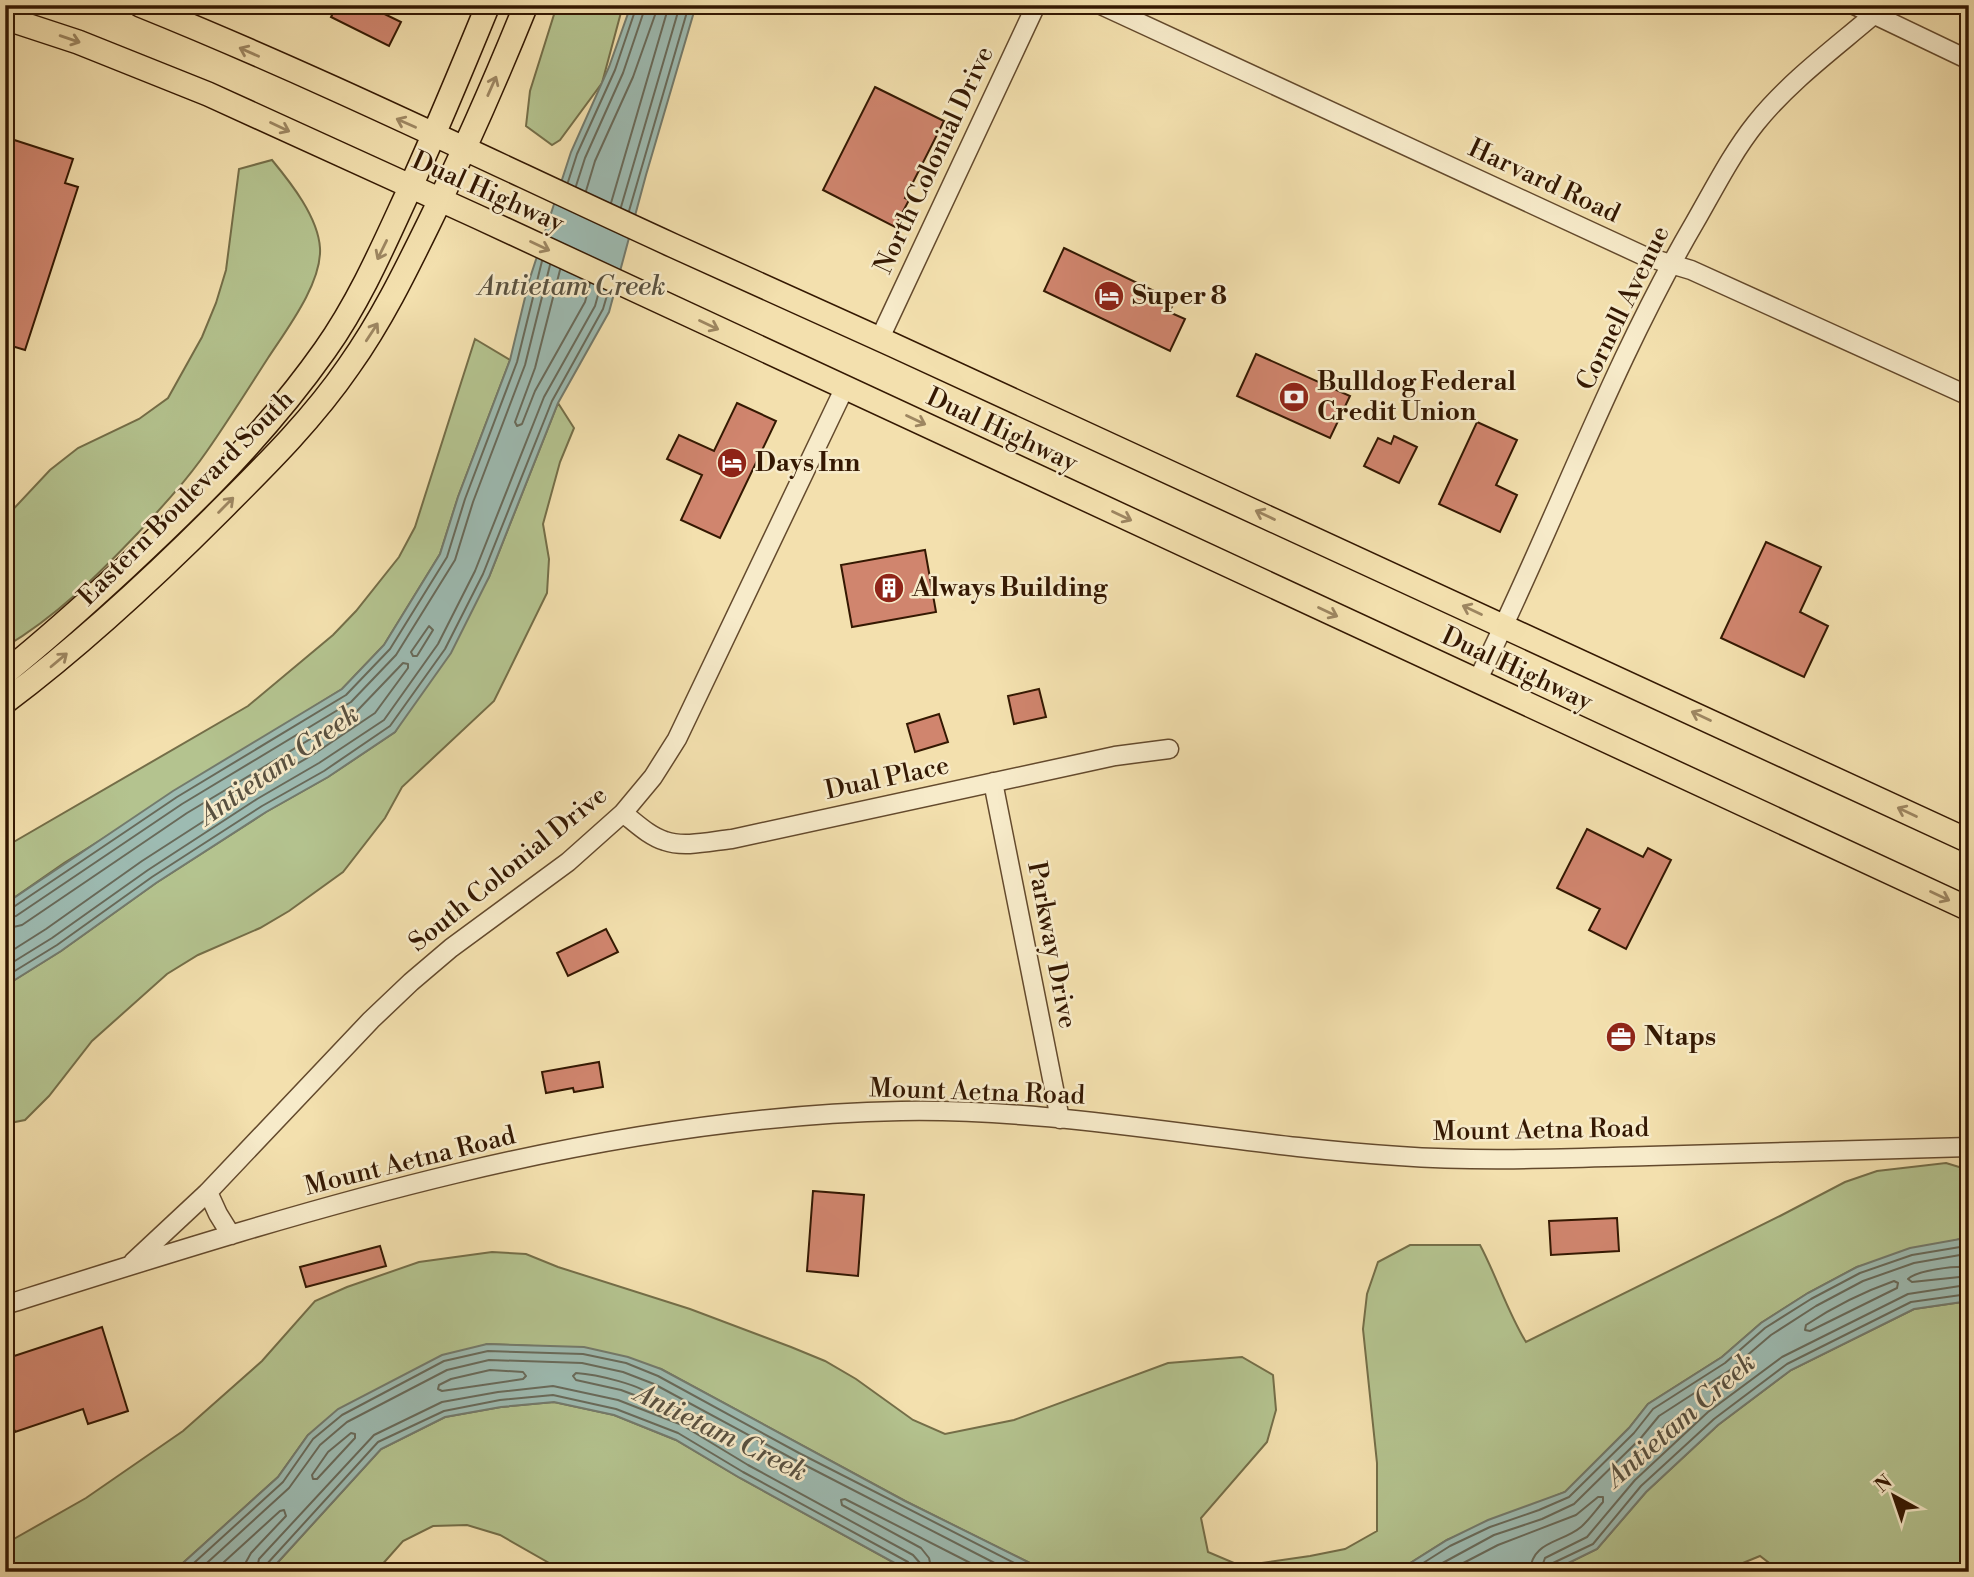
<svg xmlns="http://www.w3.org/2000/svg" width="1974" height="1577" font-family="'Libre Bodoni',serif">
<rect width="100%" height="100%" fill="#f3e0ae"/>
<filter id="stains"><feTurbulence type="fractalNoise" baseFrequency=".00286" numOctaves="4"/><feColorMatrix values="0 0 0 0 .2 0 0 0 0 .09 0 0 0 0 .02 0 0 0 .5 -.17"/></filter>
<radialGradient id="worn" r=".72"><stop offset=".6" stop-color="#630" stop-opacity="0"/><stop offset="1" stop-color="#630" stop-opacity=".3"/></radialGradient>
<!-- green -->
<path fill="#b4c38f" stroke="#746e48" stroke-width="2" d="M557 5H623L602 83 560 140 552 145 526 126 530 91Z
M272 160C291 183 318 217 320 248 322 283 287 329 268 358 248 389 228 421 207 451 187 480 162 507 138 533 97 576 57 616 5 647V518L50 470 78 448 139 419 168 398 202 337 216 303 226 270 239 169Z
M475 339 510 360 458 497 440 554 384 645 342 689 64 863 5 904V847L248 706 333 635 356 611 399 557 415 527Z
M558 403 574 428 560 462 543 524 549 559 547 593 494 701 402 787 385 818 343 872 289 911 260 928 198 955 167 974 92 1041 49 1096 25 1120 5 1124V986L61 951 156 883 266 812 328 777 395 732 489 577Z
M1946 1163 1969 1170V1241L1960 1239 1857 1267 1808 1293 1761 1323 1722 1357 1648 1404 1629 1428 1565 1492 1447 1540 1396 1572H1048L905 1501 661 1369 534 1346 487 1344 308 1435 278 1477 173 1572H5V1544L86 1498 183 1431 262 1361 315 1301 347 1287 419 1262 492 1252 526 1254 558 1267 690 1309 791 1347 825 1361 856 1379 913 1420 945 1434 1014 1420 1168 1363 1242 1357 1273 1375 1276 1410 1267 1442 1201 1518 1208 1552 1241 1566 1310 1556 1345 1549 1377 1531V1463L1363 1329 1367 1294 1378 1262 1410 1245H1480C1497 1277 1507 1311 1526 1342L1780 1216 1845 1182 1877 1171Z
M1962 1302 1969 1303V1572H1781L1760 1556 1721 1572H1550L1597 1549 1646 1492 1718 1425 1791 1370 1914 1309Z
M554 1402 614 1415 676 1440 740 1478 911 1572H565L500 1535 467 1525 433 1526 403 1541 380 1567V1572H269L381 1449 445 1417 501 1407Z"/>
<!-- water -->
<path fill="#9dbbb2" stroke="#737a6c" stroke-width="2" d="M631 5H696L646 175 609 312 558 403 489 577 451 653 395 732 328 777 266 812 156 883 61 951 5 986V904L173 791 342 689 384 645 440 554 458 497 510 360 529 281 571 152 609 67Z
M1960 1239 1969 1241V1303L1962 1302 1914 1309 1791 1370 1718 1425 1646 1492 1597 1549 1550 1572H1396L1447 1540 1488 1520 1565 1492 1629 1428 1648 1404 1722 1357 1761 1323 1808 1293 1857 1267 1910 1248Z
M487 1344 584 1347 628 1357 661 1369 905 1501 1048 1572H911L740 1478 676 1440 614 1415 554 1402 501 1407 445 1417 381 1449 269 1572H173L278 1477 308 1435 338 1409 442 1355Z"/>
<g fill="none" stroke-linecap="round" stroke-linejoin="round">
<!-- shore -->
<path stroke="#686a5a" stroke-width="2" d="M568 182 577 154 615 70 637 5
M576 186 585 158 623 73 646 5
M586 191 595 161 633 77 655 15 656 5
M611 203 669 5
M621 207 680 5
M629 211 689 5
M560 270 535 368 515 422 517 426 522 424 535 391 585 302 590 283
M429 626 433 630 417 656H413L411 652Z
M5 909 12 908 177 797 346 695 390 649 447 557 465 499 517 362 542 261
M5 918 16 916 182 804 351 702 396 655 455 560 473 502 525 365 550 265
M5 929 22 925 187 813 357 711 403 663 408 664V668L375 713 314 754 252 790 142 861 46 929 5 955
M5 967 52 938 148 870 257 799 319 763 384 720 438 644 475 571 544 397 595 306 600 288
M5 977 57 945 152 877 262 806 324 771 390 726 445 649 483 574 552 401 603 309 608 292
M1969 1267C1955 1266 1917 1270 1908 1279L1912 1282 1969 1276
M1894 1281 1898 1283 1897 1288 1810 1331 1805 1330 1806 1325C1833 1307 1863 1292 1894 1281Z
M490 1370 523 1372 526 1376 523 1379 442 1391 438 1389 439 1385 451 1379Z
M576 1373C593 1374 647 1385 654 1399L650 1401 621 1390 576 1380 573 1376Z
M1680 1415 1684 1417V1421L1659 1443H1655L1654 1439 1666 1424Z
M351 1433 355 1434V1438L317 1479H313L312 1475 328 1452Z
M184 1572 283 1482 313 1439 342 1415 444 1361 488 1351 583 1354 626 1363 658 1376 799 1453 1032 1572
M197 1572 289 1488 320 1445 347 1422 447 1370 489 1360 582 1363 623 1372 654 1384 795 1460 1012 1572
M213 1572 280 1511 284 1510 286 1516 251 1553 246 1562 245 1572
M256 1572 259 1559 374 1435 442 1402 498 1392 553 1386 618 1400 682 1425 748 1465 913 1555 920 1563 921 1572
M265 1572 266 1565 378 1442 444 1411 500 1400 553 1395 616 1409 678 1433 743 1472 908 1562 912 1572
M932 1572 929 1558 921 1548 842 1505 841 1500 845 1499 988 1572
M1409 1572 1450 1546 1490 1527 1539 1510 1569 1497 1634 1433 1653 1409 1725 1363 1765 1328 1811 1299 1860 1273 1912 1255 1960 1247H1969
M1426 1572 1494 1535 1542 1519 1574 1504 1640 1439 1659 1416 1730 1370 1771 1335 1816 1306 1863 1281 1914 1263 1960 1255 1969 1256
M1446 1572 1498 1545 1576 1515 1598 1497H1603V1502C1596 1510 1589 1520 1581 1527 1562 1543 1531 1541 1530 1572
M1540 1572 1545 1558 1587 1537 1635 1480 1708 1412 1782 1357 1908 1294 1960 1286 1969 1287
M1549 1572 1553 1563 1593 1544 1641 1486 1714 1419 1787 1364 1911 1302 1961 1295 1969 1296"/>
</g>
<!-- building -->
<path fill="#d0856e" stroke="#341802" stroke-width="2" d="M337 5H366L401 22 389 46 331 17Z
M875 87 944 121 905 198 909 200 895 227 823 190Z
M5 137 73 159 65 183 78 187 25 350 5 344Z
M1064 248 1175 301 1169 312 1185 319 1170 351 1044 291Z
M1256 354 1350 396 1330 438 1237 396Z
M737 403 776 421 720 538 681 520 702 475 667 459 679 435 714 451Z
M1477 422 1517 440 1496 485 1517 495 1500 532 1439 504Z
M1394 436 1417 447 1399 483 1364 466 1378 438 1391 444Z
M1766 542 1821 567 1800 612 1828 626 1804 677 1721 638Z
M925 550 936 612 852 627 841 565Z
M1039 689 1046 717 1014 724 1008 696Z
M939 714 948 742 915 752 907 724Z
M1587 829 1643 857 1648 848 1671 860 1626 949 1589 930 1600 909 1557 888Z
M606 929 618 952 568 976 557 953Z
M599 1062 603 1087 574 1092 573 1088 546 1093 542 1072Z
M813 1191 864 1195 858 1276 807 1271Z
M1617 1218 1619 1251 1551 1255 1549 1221Z
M380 1246 386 1266 306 1287 300 1267Z
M102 1327 128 1411 88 1424 83 1409 15 1432 8 1411 5 1412V1359Z"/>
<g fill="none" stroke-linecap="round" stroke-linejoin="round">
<!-- minor casing -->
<g stroke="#644a2d" stroke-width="21">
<path id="minor" d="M1101 5 1644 256 1691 270 1969 396
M1854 5 1969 60
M880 338 1036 5
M1477 681C1552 531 1610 367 1695 222 1714 189 1732 153 1756 123 1792 78 1842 43 1885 5
M993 782 1060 1119
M623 813C636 823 649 836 665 841 684 848 712 841 732 839L1115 756 1169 749
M208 1192 218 1214 231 1235
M133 1262 208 1192 371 1020 411 982 451 948 568 862 623 813 653 777 677 739 845 387
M5 1305C296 1213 593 1117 901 1111 1068 1108 1233 1146 1399 1156 1482 1162 1565 1158 1649 1156 1755 1153 1862 1150 1969 1147"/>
</g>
<!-- major casing -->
<g stroke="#341802" stroke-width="26">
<path id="major" d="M140 5C321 78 497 165 674 246 1107 441 1538 640 1969 841
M5 18 78 42 208 94 478 217 1969 909
M5 673C47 639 86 604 125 568 197 501 268 431 325 350 361 299 385 242 411 186 438 126 463 66 488 5
M5 702C81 645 152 579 219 512 265 466 312 420 349 366 381 321 405 272 429 223 464 152 496 79 526 5"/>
</g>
<!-- minor -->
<use href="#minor" stroke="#f7ebca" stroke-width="18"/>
<!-- major -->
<use href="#major" stroke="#f3e0ae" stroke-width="23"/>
</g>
<!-- one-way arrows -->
<defs><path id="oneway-shaft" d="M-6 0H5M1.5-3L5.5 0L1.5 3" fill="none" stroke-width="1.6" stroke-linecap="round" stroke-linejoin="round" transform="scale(1.75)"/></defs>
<g stroke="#9d8661">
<use href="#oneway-shaft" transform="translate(70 39) rotate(19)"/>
<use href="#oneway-shaft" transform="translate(249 52) rotate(-156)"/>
<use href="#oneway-shaft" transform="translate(492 86) rotate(-66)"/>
<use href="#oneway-shaft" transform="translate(406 123) rotate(-156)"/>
<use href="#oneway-shaft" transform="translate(280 127) rotate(25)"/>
<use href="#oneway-shaft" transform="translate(540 246) rotate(25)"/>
<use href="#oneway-shaft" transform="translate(382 250) rotate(116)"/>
<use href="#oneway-shaft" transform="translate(709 325) rotate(25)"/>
<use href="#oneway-shaft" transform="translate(372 332) rotate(-57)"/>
<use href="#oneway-shaft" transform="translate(916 420) rotate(25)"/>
<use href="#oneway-shaft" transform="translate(226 505) rotate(-45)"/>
<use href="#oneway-shaft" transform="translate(1265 515) rotate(-155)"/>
<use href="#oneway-shaft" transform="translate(1122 516) rotate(25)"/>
<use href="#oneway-shaft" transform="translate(1472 610) rotate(-155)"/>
<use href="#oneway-shaft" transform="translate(1328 612) rotate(25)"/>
<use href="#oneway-shaft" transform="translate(59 660) rotate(-40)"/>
<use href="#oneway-shaft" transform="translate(1701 716) rotate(-155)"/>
<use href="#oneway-shaft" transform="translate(1907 812) rotate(-155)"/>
<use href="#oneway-shaft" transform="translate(1940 896) rotate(25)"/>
</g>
<!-- icons -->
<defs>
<g id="hotel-disc" transform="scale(1.575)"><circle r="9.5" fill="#8f2418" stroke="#f7ebca"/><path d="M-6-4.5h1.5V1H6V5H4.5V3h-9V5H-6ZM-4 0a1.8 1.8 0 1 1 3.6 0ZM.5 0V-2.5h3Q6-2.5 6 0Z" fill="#fff"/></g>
<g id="bank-disc" transform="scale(1.575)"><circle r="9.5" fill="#8f2418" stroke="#f7ebca"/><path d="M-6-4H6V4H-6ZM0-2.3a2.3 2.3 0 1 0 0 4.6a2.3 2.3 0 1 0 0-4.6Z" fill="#fff"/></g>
<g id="building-disc" transform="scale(1.575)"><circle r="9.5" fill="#8f2418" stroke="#f7ebca"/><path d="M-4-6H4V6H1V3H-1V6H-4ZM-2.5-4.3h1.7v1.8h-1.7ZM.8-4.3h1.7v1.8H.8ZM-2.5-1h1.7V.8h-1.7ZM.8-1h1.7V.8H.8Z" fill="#fff"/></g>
<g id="office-disc" transform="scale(1.575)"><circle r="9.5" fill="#8f2418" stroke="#f7ebca"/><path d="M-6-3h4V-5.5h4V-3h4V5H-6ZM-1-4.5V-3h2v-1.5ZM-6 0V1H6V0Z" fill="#fff"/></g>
</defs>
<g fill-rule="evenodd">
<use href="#hotel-disc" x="1109" y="296"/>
<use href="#bank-disc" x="1294" y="397"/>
<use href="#hotel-disc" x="732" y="463"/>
<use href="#building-disc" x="889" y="588"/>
<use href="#office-disc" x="1621" y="1037"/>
</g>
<g text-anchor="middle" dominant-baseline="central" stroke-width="5" stroke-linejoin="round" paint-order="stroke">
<!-- street labels -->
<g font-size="26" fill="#341802" stroke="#f7ebca">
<text transform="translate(934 160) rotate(-65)">North Colonial Drive</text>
<text transform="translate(1544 181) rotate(25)">Harvard Road</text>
<text transform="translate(488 192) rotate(24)">Dual Highway</text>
<text transform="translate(1623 308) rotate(-64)">Cornell Avenue</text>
<text transform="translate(1002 430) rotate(25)">Dual Highway</text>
<text transform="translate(186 498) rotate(-45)">Eastern Boulevard South</text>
<text transform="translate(1517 669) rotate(25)">Dual Highway</text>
<text transform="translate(887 778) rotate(-12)">Dual Place</text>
<text transform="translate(508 869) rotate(-39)">South Colonial Drive</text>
<text transform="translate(1052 945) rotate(79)">Parkway Drive</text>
<text transform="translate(977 1092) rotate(2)">Mount Aetna Road</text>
<text transform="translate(1541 1130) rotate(-1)">Mount Aetna Road</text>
<text transform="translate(410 1161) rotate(-14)">Mount Aetna Road</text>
</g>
<!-- poi labels -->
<g font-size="26" font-weight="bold" fill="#341802" stroke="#f7ebca" text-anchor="start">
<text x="1132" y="296">Super 8</text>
<text x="1317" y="382">Bulldog Federal<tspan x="1317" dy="30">Credit Union</tspan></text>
<text x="755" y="463">Days Inn</text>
<text x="912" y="588">Always Building</text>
<text x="1644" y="1037">Ntaps</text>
</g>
<!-- water labels -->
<g font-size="28" font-style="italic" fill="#595140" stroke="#f7ebca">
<text x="572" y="286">Antietam Creek</text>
<text transform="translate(279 765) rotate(-35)">Antietam Creek</text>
<text transform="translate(1681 1420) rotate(-41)">Antietam Creek</text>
<text transform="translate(721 1433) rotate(26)">Antietam Creek</text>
</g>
</g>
<!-- margin -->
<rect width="1974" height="1577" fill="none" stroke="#f3e0ae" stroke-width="28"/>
<rect x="7" y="7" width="1960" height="1563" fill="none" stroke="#341802" stroke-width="3.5"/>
<rect x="14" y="14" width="1946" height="1549" fill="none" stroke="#341802" stroke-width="2"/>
<!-- north arrow -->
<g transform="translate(1894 1496) rotate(320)" stroke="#f7ebca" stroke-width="5" paint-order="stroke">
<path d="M0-5L12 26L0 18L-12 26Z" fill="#341802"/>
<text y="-10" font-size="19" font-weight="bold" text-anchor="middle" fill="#341802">N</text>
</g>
<rect width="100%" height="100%" filter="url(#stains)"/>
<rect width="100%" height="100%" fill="url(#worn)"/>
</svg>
